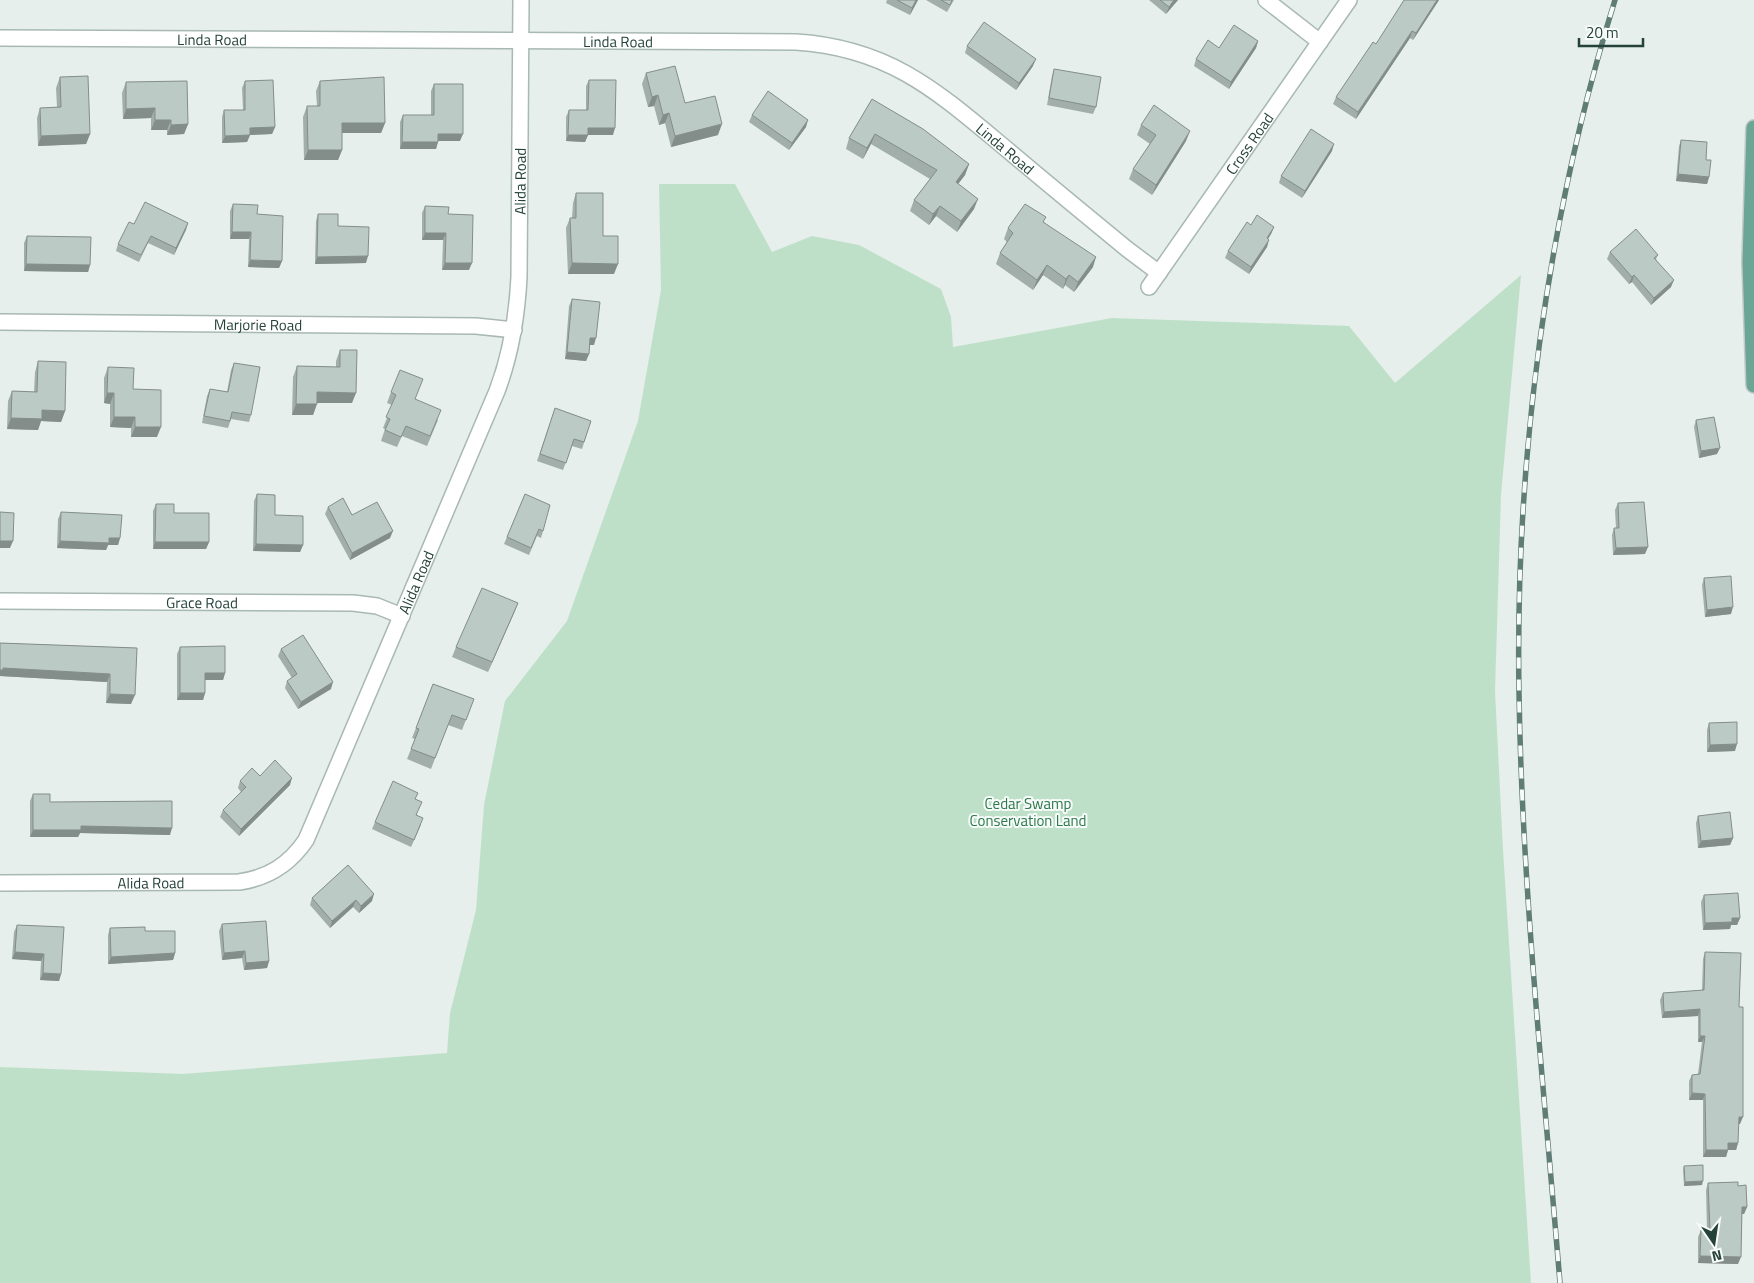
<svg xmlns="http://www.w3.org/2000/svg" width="1754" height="1283" font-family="'Titillium Web',sans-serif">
<rect width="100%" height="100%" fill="#e6efeb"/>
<!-- green -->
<path fill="#bfe0c8" d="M659 184H735L772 252 812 236 859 245 941 289 951 317 953 347 1112 318 1349 326 1395 383 1521 275 1501 495 1495 691 1503 850 1531 1283H0V1067L183 1074 447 1053 450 1013 476 910 484 805 505 701 567 621 638 421 661 290Z"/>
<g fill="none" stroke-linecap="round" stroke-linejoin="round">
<!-- minor casing -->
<g stroke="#a8b8b2" stroke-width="18">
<g id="minor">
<path d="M1266 0 1320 42"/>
<path id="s1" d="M0 38 796 42C892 48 940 94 1010 152 1049 185 1088 217 1127 249L1159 273"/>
<path id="s2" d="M1149 287 1349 0"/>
<path id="s3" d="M0 322 476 326 514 330"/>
<path id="s4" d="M0 601 353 603 377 606 402 616"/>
<path id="s5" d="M0 883 239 882C268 878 289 865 306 840L497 391C511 354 517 317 519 277L521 0"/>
</g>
</g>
<!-- major casing -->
<g stroke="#c2cac8" stroke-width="18">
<path id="major" d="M1754 128 1750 262 1754 385"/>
</g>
<!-- minor -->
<use href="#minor" stroke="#fff" stroke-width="15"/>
<!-- major -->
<use href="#major" stroke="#6aa596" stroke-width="15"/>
<!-- rail casing -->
<g stroke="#5f7d75" stroke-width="5.5">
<path id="rail" d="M1560 1283C1544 1087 1522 890 1519 693 1515 460 1546 222 1615 0"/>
</g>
<!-- rail -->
<use href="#rail" stroke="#f7fbf9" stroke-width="4" stroke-dasharray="11" stroke-linecap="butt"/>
</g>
<!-- wall -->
<path fill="#a1aea9" d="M887 0H918L910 15 886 3Z
M926 0H954L947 12Z
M1149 0H1178L1166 14Z
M1439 0 1413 40 1410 38 1356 119 1333 104 1336 97 1376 44Z
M1258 41 1256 48 1229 89 1194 66 1196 59 1219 48Z
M967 46 1033 66 1016 90 965 53Z
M1054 69 1096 107 1093 114 1047 105 1052 76Z
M646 73 685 103 718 135 671 147 665 123 659 125 654 106 648 107 642 84Z
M60 77 90 134 86 144 38 146 37 118 40 108 57 107 56 88Z
M589 80 613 135H588L585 142 566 141V117L569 110H586V86Z
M245 81 275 127 272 134 250 135 247 142 222 143V117L224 110H243L242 88Z
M320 81 385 123 381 133H342V150L338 160H304L303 117 307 106H317L316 91Z
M126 82 188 124 184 134 167 135V130H151V118L123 119 122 93Z
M434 84 460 141H438L436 149H400V122L403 115H431V91Z
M872 99 969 164 965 175 958 184 974 209 957 232 936 216 929 225 910 211 914 200 930 179 871 144 863 159 846 149 849 138Z
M752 115 806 127 789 150 749 122Z
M1141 125 1186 141 1152 195 1129 179 1133 169 1150 144 1137 135Z
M1681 140 1706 160 1709 177 1707 184 1676 181 1679 146Z
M1332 151 1302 198 1279 183 1281 176Z
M576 193 603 236 614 274H568L566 228 570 218H572L573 203Z
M233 204 257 214 282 261 279 268 248 267 249 239H230V211Z
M425 206 448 214 469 270H442L443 240H422V213Z
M318 214 338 226 366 263 315 264 316 221Z
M1044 222 1093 267 1074 292 1065 285 1063 289 1043 275 1033 290 996 264 1000 253 1007 242 1004 239 1008 228Z
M188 223 174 255 148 243 139 262 116 251 118 244Z
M1251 225 1274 227 1271 234 1268 239 1267 247 1249 274 1225 258 1228 251Z
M27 236 90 265 88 272 24 271V243Z
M1610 252 1658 255 1656 259 1671 287 1651 305 1632 282 1629 284 1607 259Z
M572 299 594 345H590L589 354 586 361 565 359 569 306Z
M340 350 352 403H317L313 415H292L293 377 297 366 336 367V361Z
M38 361 65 411 61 422 41 421 38 430 7 429 8 401 12 391 34 392 35 372Z
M234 363 251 415 249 422 231 419 228 428 202 423 207 396 210 389 227 392 231 370Z
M108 367 133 389 157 437H131V428L110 427V404L104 403V378Z
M391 392 416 399 438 420 427 446 402 436 397 447 381 441 385 429 383 428 392 405 387 403Z
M555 408 591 421 582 449 572 446 563 470 537 461Z
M1696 420 1717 454 1699 458 1694 427Z
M257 494 275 515 303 545 300 552 253 551 254 501Z
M525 494 543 531 541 538 537 536 529 555 504 544Z
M1618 503 1645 554 1613 555 1612 535 1614 528H1616L1615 510Z
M156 504 174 513 209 542 206 549H153V511Z
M328 507 352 515 390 538 350 560 325 514Z
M61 512 120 538 118 545H108L106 550 57 548 58 519Z
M1704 578 1731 614 1705 617 1702 585Z
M518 603 514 613 488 672 452 657 456 647Z
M0 643 137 648 131 704 106 703 107 682 0 676V678Z
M180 647 225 673 223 680H205V693L203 700H177V654Z
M281 649 331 689 298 709 285 688 287 681 292 678 278 656Z
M433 684 474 699 462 730 448 725 431 769 407 759 415 739 412 738Z
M1709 723 1735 751 1707 752V730Z
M260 776 290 785 239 836 220 817 223 810 241 792 238 788 240 781Z
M418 793 415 799 417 815 421 825 411 847 372 829 375 822Z
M33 794 50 802 170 835 80 833 78 837H30V801Z
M1698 816 1733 838 1730 845 1698 848 1696 823Z
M348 865 372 901 359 913 353 907 330 928 310 905 312 898Z
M1704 895 1740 918 1737 925H1731L1730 929 1703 930 1701 902Z
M222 924 269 961 267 968 244 970 242 958 222 960 219 931Z
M17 925 61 974 59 981 40 980 41 961 12 959 14 932Z
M110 928 145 931 175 953 173 960 108 964V935Z
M1705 952 1739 1007 1740 1124H1738V1143L1736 1150H1728L1726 1157H1703V1100H1689V1081L1692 1075 1698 1074 1702 1042H1698V1016L1662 1018 1660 1000 1663 993 1702 990 1703 959Z
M1684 1166 1702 1185 1684 1186 1683 1169Z
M1708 1183 1738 1186 1747 1207 1744 1214H1742L1738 1264 1698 1263V1237L1701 1230H1707L1706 1190Z"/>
<!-- shaded-wall -->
<path fill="#838d89" d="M916 0H918L910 15 912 8Z
M1174 0H1178L1166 14 1169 7Z
M1437 0H1439L1413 40 1416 33Z
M1412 31 1410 38 1356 119 1358 112Z
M1258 41 1256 48 1229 89 1231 82Z
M1036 59 1033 66 1016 90 1019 83Z
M658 95 654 106 648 107 652 97Z
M155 108 151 118 123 119 126 109Z
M669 113 665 123 659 125 663 115Z
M155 120H171L167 130H151Z
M808 120 806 127 789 150 792 143Z
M342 123H385L381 133H338Z
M188 124 184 134 167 135 171 125Z
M722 124 718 135 671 147 675 136Z
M275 127 272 134 247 135 250 128Z
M588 128H615L613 135H585Z
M1190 131 1186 141 1152 195 1156 185Z
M90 134 86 144 38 146 41 136Z
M438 134H463L460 141H436Z
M875 134 871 144 863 159 867 148Z
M250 135 247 142 222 143 225 136Z
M568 135H588L585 142 566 141Z
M402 142H438L436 149H400Z
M1334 144 1332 151 1302 198 1305 191Z
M308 150H342L338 160H304Z
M969 164 965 175 952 192 956 182Z
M1678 174 1709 177 1707 184 1676 181Z
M978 199 974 209 957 232 961 221Z
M940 206 936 216 929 225 933 214Z
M188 223 186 230 174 255 176 248Z
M1274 227 1271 234 1264 245 1267 238Z
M232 232H251L249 239H230Z
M425 233H446L443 240H422Z
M1269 240 1267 247 1249 274 1251 267Z
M368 256 366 263 315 264 317 257Z
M1096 257 1093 267 1074 292 1078 282Z
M250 260 282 261 279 268 248 267Z
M445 263H472L469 270H442Z
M572 263 618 264 614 274H568Z
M26 264 90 265 88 272 24 271Z
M1047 265 1043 275 1033 290 1037 280Z
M1069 275 1065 285 1063 289 1066 279Z
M1634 275 1632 282 1629 284 1632 277Z
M1674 280 1671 287 1651 305 1654 298Z
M590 338H596L594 345H588Z
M567 352 589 354 586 361 565 359Z
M317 392 356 393 352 403H314Z
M107 393H114L110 404 104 403Z
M296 404H317L313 415H292Z
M42 410 65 411 61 422 41 421 38 430 7 429 11 418Z
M114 417H135L131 428 110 427Z
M135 427H161L157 437H131Z
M1720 448 1717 454 1699 458 1701 451Z
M393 531 390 538 350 560 352 553Z
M109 538H120L118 545H108L106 550 57 548 60 541Z
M0 541H13L10 548H0Z
M155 542H209L206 549H153Z
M256 544 303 545 300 552 253 551Z
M1648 547 1645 554 1613 555 1616 548Z
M518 603 514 613 488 672 492 662Z
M1733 607 1731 614 1705 617 1707 610Z
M3 668 110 674 107 682 0 676V678V670Z
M205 673H225L223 680H203Z
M333 682 331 689 298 709 301 702Z
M180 693H205L203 700H177Z
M110 694 135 695 131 704 106 703Z
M1737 744 1735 751 1707 752 1710 745Z
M292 778 290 785 239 836 241 829Z
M81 826 172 828 170 835 80 833 78 837H30L33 830Z
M1733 838 1730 845 1698 848 1701 841Z
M374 894 372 901 359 913 361 906Z
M356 900 353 907 330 928 332 921Z
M1732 918H1740L1737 925H1731L1730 929 1703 930 1705 923Z
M245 951 242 958 222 960 224 953Z
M15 952 44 954 41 961 12 959Z
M175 953 173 960 108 964 111 957Z
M269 961 267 968 244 970 246 963Z
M43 973 61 974 59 981 40 980Z
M1700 1009 1698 1016 1662 1018 1664 1012Z
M1700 1036H1705L1702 1042H1698Z
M1692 1093 1705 1094 1703 1100H1689Z
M1739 1117H1743L1740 1124H1736Z
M1728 1143H1738L1736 1150H1726Z
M1706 1150H1728L1726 1157H1703Z
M1703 1181 1702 1185 1684 1186 1685 1182Z
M1742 1207H1747L1744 1214H1739Z
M1700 1256 1741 1257 1738 1264 1698 1263Z"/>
<!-- building -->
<path fill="#bbcac4" stroke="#838d89" d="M897 0H916L912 8Z
M941 0H952L950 5Z
M1160 0H1174L1169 7Z
M1404 0H1437L1416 33 1412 31 1358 112 1336 97 1373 42 1376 44Z
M984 22 1036 59 1019 83 967 46Z
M1234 25 1258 41 1231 82 1196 59 1208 40 1219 48Z
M675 66 685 103 715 96 722 124 675 136 669 113 663 115 658 95 652 97 646 73Z
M1054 69 1101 77 1096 107 1049 98Z
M88 76 90 134 41 136 40 108 61 107 60 77Z
M384 77 385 123H342V150H308L307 106H320V81Z
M273 80 275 127 250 128V135L225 136 224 110H245V81Z
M589 80H616L615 128H588V135H568L569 110H588Z
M187 81 188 124 171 125V120H155V108L126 109V82Z
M434 84H463V134H438V142H402L403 115H434Z
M768 91 808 120 792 143 752 115Z
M872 99 923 129 969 164 956 182 978 199 961 221 940 206 933 214 914 200 937 170 875 134 867 148 849 138Z
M1154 105 1190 131 1156 185 1133 169 1156 135 1141 125Z
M1311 129 1334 144 1305 191 1281 176Z
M1681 140 1707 142 1706 160H1711L1709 177 1678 174Z
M576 193H603V236H618V264L572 263 570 218H576Z
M145 202 188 223 176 248 151 236 141 255 118 244 129 222 134 224Z
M233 204 258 205 257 214 283 216 282 261 250 260 251 232H232Z
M1025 204 1046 217 1043 222 1096 257 1078 282 1069 275 1066 279 1047 265 1037 280 1000 253 1013 233 1008 228Z
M425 206 449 207 448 214 473 215 472 263H445L446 233H425Z
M318 214H338V226L369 227 368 256 317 257Z
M1257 215 1274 227 1267 238 1269 240 1251 267 1228 251 1247 222 1251 225Z
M1636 229 1658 255 1654 258 1674 280 1654 298 1634 275 1632 277 1610 252Z
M27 236 91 237 90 265 26 264Z
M572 299 600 302 596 338H590L589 354 567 352Z
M340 350H357L356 393 317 392V404H296L297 366 340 367Z
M38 361 66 362 65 411 42 410V419L11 418 12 391 37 392Z
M234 363 260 367 251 415 232 412 230 421 204 416 210 389 228 392Z
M108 367 134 368 133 389 161 390V427H135V417H114V393H107Z
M400 370 423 379 415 399 441 410 430 436 406 426 401 437 385 430 390 419 386 417 396 395 391 392Z
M555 408 591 421 584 442 574 439 566 463 540 454Z
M1714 417 1720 448 1701 451 1696 420Z
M257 494 275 495V515L303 516V545L256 544Z
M525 494 550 505 543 531 539 529 531 548 507 537Z
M343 498 352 515 377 502 393 531 352 553 328 507Z
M1644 502 1648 547 1616 548 1614 528H1619L1618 503Z
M156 504H174V513H209V542H155Z
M0 512 14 513 13 541H0Z
M61 512 122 515 120 538H109V543L60 541Z
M1731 576 1733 607 1707 610 1704 578Z
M482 588 518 603 492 662 456 647Z
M303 635 333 682 301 702 287 681 297 674 281 649Z
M0 643 137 648 135 695 110 694V674L3 668V670H0Z
M225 646V673H205V693H180V647Z
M433 684 474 699 466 720 452 715 435 758 411 749 419 729 416 728Z
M1737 722V744L1710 745 1709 723Z
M275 760 292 778 241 829 223 810 246 787 240 781 252 768 260 776Z
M393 781 418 793 415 799 422 802 416 815 423 818 414 840 375 822Z
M33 794H50V802L172 801V828L81 826V830H33Z
M1730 812 1733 838 1701 841 1698 816Z
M348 865 374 894 361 906 356 900 332 921 312 898Z
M1738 893 1740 918H1732V922L1705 923 1704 895Z
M266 921 269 961 246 963 245 951 224 953 222 924Z
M17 925 64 927 61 974 43 973 44 954 15 952Z
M145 927V931H175V953L111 957 110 928Z
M1705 952 1741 953 1739 1007H1743V1117H1739L1738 1143H1728V1150H1706L1705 1094 1692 1093V1075L1700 1074 1705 1036H1700V1009L1664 1012 1663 993 1704 990Z
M1703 1165V1181L1685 1182 1684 1166Z
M1738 1182V1186L1746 1185 1747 1207H1742L1741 1257 1700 1256 1701 1230H1710L1708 1183Z"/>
<g text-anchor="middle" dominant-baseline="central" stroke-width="4" stroke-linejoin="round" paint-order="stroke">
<!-- street labels -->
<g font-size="15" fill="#24423a" stroke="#f7fbf9">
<text stroke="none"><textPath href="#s1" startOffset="212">Linda Road</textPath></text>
<text stroke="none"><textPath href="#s1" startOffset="618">Linda Road</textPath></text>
<text stroke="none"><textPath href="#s2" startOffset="175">Cross Road</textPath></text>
<text stroke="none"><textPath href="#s1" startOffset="1036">Linda Road</textPath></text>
<text stroke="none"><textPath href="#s5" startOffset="1021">Alida Road</textPath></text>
<text stroke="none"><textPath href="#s3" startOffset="258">Marjorie Road</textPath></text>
<text stroke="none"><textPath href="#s5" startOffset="601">Alida Road</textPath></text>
<text stroke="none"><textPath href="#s4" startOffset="202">Grace Road</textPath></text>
<text stroke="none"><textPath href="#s5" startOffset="151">Alida Road</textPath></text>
</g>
<!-- park labels -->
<g font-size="15" fill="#2d7a4b" stroke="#f7fbf9">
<text x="1028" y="803">Cedar Swamp<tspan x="1028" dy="17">Conservation Land</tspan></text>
</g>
</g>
<!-- north arrow -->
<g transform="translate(1714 1243) rotate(167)" stroke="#f7fbf9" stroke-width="4" paint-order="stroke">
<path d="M0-4L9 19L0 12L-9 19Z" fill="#24423a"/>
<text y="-8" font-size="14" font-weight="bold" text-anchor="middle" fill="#24423a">N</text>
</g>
<!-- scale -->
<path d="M1579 38v8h64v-8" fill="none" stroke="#24423a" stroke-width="2.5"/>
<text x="1586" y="38" font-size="15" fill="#24423a" stroke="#f7fbf9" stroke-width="4" paint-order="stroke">20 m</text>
</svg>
